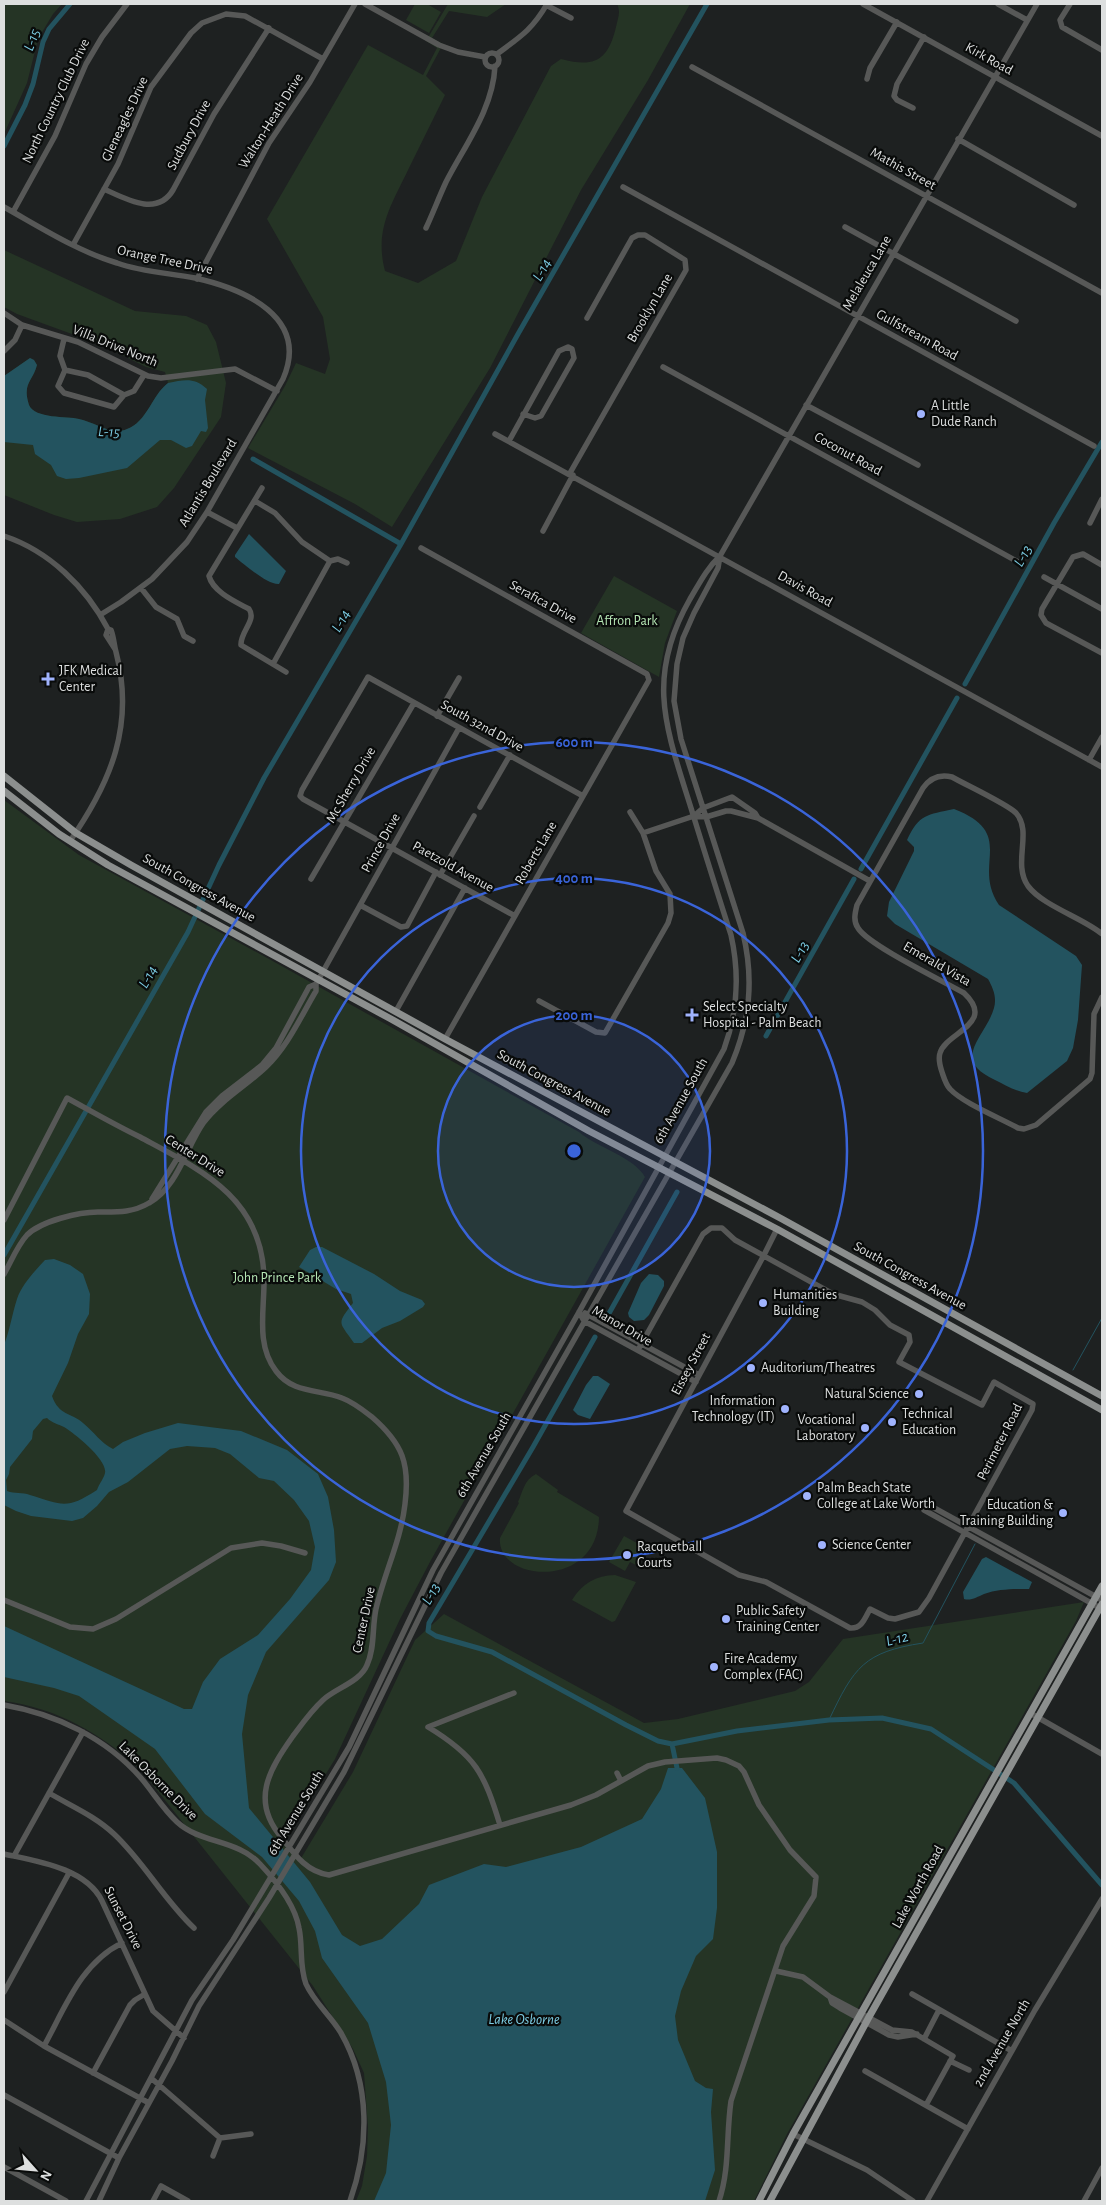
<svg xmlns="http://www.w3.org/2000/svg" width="1106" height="2205" font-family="'Alegreya Sans',sans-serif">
<rect width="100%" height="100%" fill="#1e2121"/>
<!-- green -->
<path fill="#253425" d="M4 4H62L53 14 38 39 27 83 4 134Z
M415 4H427L441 12 429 33 406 20Z
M448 4H506L487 17 449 11 432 38 443 44 426 76 445 95C433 119 421 144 409 168 392 204 374 229 385 271L418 283 456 261 482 197 551 66 561 59C594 68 608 61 616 27 618 18 621 12 617 4H690L648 80 581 190 490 368 392 527 355 504 248 448 285 386 296 363 325 374 330 359 323 317 267 219 368 45 423 75 437 48 426 41Z
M4 250 135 311 186 316 207 325 216 342 226 383 221 417 174 488 157 507 120 519 77 522 54 515 4 495V376L30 358 34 360 37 365C33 381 22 383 29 405 35 419 67 416 79 419 95 422 111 436 127 429 147 422 152 395 168 383L165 372 146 367 102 345 17 314 4 307Z
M614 576 677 611 665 643 659 677 581 633Z
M4 800 79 855 269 959 579 1132C598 1148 634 1157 645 1177L431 1560 400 1619 335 1759 285 1841 300 1860 353 1772 415 1640 444 1614 644 1723 678 1719 795 1691 809 1682 843 1639 1084 1602 1076 1621 787 2134 754 2201H356L362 2186 367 2156 368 2127 364 2073 353 2049 313 1986 141 1770C102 1734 57 1708 4 1701Z
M536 1474 558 1490 557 1492 599 1517C598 1591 496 1582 500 1538L519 1503 518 1502C523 1491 524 1480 536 1474Z
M624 1536 646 1548 636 1565 630 1562 625 1571 609 1562Z
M615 1575 636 1582 615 1621 612 1622 572 1600C582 1584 596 1575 615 1575Z"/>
<!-- water -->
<path fill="#23535f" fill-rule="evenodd" d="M30 358 34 360 37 365C33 381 22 383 29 405 35 419 67 416 79 419 95 422 111 436 127 429 147 422 152 395 168 383 184 380 194 377 207 389L205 400 208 428 206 432 201 431 192 446 186 448 171 440H160L127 468 79 478 66 479 57 476 51 465 35 454 33 445 4 442V376Z
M249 534 286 571 279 584C268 585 245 565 235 557V555Z
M954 809C1018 834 971 864 999 905L1076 956 1082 965 1078 1020 1073 1048 1067 1061 1027 1093C1015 1091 1005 1085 995 1080 949 1059 986 1037 994 1008 997 997 993 988 988 979L895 924 887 916 889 902 914 851V847L907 840C919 814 927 815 954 809Z
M316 1247H322L374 1274 400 1291 422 1300 425 1304 423 1307 400 1321 382 1328 362 1343H354C339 1321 336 1325 353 1303L351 1294 336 1289 299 1267 310 1250Z
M54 1259 70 1265 83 1274 90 1294 89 1314 78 1334 68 1363 52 1396C59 1416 71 1412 83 1423 94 1432 101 1443 113 1449L123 1442 145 1433 178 1423 241 1431 287 1450 318 1474 328 1497 334 1530 336 1562 329 1580 266 1652 248 1695 242 1734 249 1808 310 1882 342 1935 360 1946 382 1939 419 1904 429 1885 484 1864 506 1867 581 1847 642 1819 661 1789 668 1768H682L705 1798 717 1852V1908L713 1939 696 1956 681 1991 675 2016 678 2040 695 2081 706 2088 713 2089 711 2112 715 2170 705 2201H374L386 2173 391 2125 386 2082 368 2023 322 1958 315 1931 299 1901 262 1857 205 1814 155 1749 79 1696 54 1688 4 1677V1626L184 1709H192L203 1682 220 1659 258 1635 290 1599 311 1570 315 1547 309 1521 294 1500 274 1481 259 1478 230 1454 215 1448 187 1446 170 1449 128 1482 109 1492 97 1506 83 1518 72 1521 31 1516 16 1511 4 1505V1345C10 1330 12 1314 17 1299 22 1284 35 1271 45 1260ZM47 1418C52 1423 58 1424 64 1427 74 1433 108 1460 105 1473 104 1478 99 1484 97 1490 66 1510 63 1505 30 1495 22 1492 15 1494 7 1491L6 1480 9 1474 10 1467 32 1439 33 1431 43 1419Z
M649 1274 658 1275 664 1281V1286L649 1315 644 1320 634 1321 629 1317 628 1313 641 1283Z
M593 1376H598L610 1384 590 1419 578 1415 573 1410 586 1385Z
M986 1557 1032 1582 1029 1589C1014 1589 998 1589 984 1594 977 1597 971 1601 964 1599L963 1592 982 1559Z"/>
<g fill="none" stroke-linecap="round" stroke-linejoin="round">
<!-- stream -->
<path stroke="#23535f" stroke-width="1" d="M1073 1370 1102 1318
M829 1720C854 1667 864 1652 923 1643L975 1544"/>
<!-- canal -->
<path stroke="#23535f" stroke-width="5" d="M4 146 25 105 33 84 43 42 49 29 70 4
M253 459 401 544
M965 684 1054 523 1102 442
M861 869 957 698
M766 1036 854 879
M4 1255 188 932 219 865 264 778 401 544 518 334 707 4
M607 1317 677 1192
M595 1337 533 1447 429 1623 428 1631 436 1636 492 1652 626 1725 658 1741 672 1744 737 1731 829 1720 882 1718 931 1729 1014 1783 1102 1885
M672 1744 677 1768"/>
<!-- minor -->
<path stroke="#575857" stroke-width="5.5" d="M365 4 439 45 458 52 485 57
M863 4 1102 136
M998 4 1027 20
M1070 4 1060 20 1062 27 1102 50
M546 5 571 18
M485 60a7 7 0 1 1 14 0a7 7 0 1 1-14 0Z
M497 54C520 37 532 30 547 4
M692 67 1102 293
M867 79 870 68 897 22
M913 108 897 100 894 96 897 84 924 37
M958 139 1074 205
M623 187 1094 446
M104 189C126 199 157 217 173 190L214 114 269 28
M4 207C40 227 77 251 117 263 142 272 169 273 195 278 244 289 310 317 283 379L207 512 187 542 152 579 121 602 100 615
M13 212 55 136 86 64 102 37 127 4
M845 227 1016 321
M426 228C433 213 439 197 446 182 465 145 493 109 495 66
M73 245 118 164 151 87 191 33 202 23 226 14 245 16 323 59
M197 279 269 143 310 82 355 4
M4 313 22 325 78 342 148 376 161 378 235 369 277 391
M64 339 60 356 65 370 58 386 64 393 114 407 124 395 134 391 144 375
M4 351 15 340 22 325
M663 367 1022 564
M65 370 88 375 124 395
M806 405 918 465
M495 434 1102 767
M509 441 559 351 568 347 572 349 574 358 541 416 535 418 523 414
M570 473 686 270 685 260 645 235H638L632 238 587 318
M262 488 209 576C213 592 236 602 249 609 257 620 240 632 241 645L286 672
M255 501 275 513 302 542 330 561
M207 512 237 528
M1090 523 1102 499
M543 531 573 475
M4 536C49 551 86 587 108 629L111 630C114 638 114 645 116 652 135 725 111 782 70 841
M421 548 647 674 649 680 445 1039
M1102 565 1083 554 1073 557 1042 609 1041 615 1046 623 1102 653
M1044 577 1102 609
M141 588 156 607 177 619 184 636 193 641
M108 629 106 635 115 649
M273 664 330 561 338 559 347 563
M437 716 459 678
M1089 760 1102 737
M480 807 510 755
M694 816 703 808 732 797 755 813 758 818
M643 833 694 816 706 817 726 811H731L758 818 870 881
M440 875 474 816
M311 879 414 703
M360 905 401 927 407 926 436 872
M515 916 303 799 300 796 302 790 368 677 583 796
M1102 934C1083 918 1043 906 1028 886 1012 863 1033 832 1016 813 1007 804 966 785 952 777 940 774 930 778 923 788L857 905C855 913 853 921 858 928 868 945 943 981 964 993 997 1024 946 1032 940 1053 938 1059 940 1066 942 1072 944 1078 946 1085 950 1089 963 1103 1000 1118 1018 1128L1024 1129 1036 1125 1090 1079 1092 1073 1094 1014 1102 997
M539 1001 596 1032 605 1033 668 923 671 913 670 894 656 871 643 833 630 812
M396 1011 465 888
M152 1199 206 1112 222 1096 262 1065 276 1048 309 987 316 984
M4 1220 67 1098C91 1111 115 1125 140 1137 201 1170 261 1197 264 1276 265 1308 255 1344 276 1371 293 1394 319 1389 342 1398 353 1402 363 1410 372 1417 403 1444 410 1464 405 1504 401 1540 384 1574 376 1609 372 1627 375 1648 367 1665 360 1682 336 1688 323 1700 311 1711 302 1724 293 1736 269 1770 250 1801 282 1838 295 1855 307 1872 329 1875L571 1805 596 1795 648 1766 665 1762 717 1758 726 1760 739 1766 744 1772 759 1805 790 1850 816 1877 814 1896 783 1946 731 2101C726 2135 730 2168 719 2201
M4 1274C11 1262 17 1246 27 1235 41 1221 79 1212 98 1212 117 1212 132 1213 149 1203 178 1187 186 1147 204 1122 221 1100 246 1086 266 1067 288 1046 301 1016 316 991V984L459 728
M579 1312 584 1321 696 1382
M585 1313 699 1375
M638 1350 703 1234 711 1228H722L735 1240 833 1294 862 1302 875 1310 890 1325 909 1335 910 1342 899 1362 982 1405 994 1382 1033 1404 1032 1410 929 1598 919 1612 895 1619 888 1618 870 1609C865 1618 862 1629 850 1628L766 1582 739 1575 626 1511 764 1255 777 1229
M927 1504 1102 1600
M924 1510 1100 1608
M4 1600 70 1627 93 1629 116 1619 231 1548 262 1543 281 1546 305 1553
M4 1705C56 1714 106 1738 141 1778 153 1792 163 1809 177 1822 201 1844 237 1839 260 1864 276 1881 295 1904 299 1928 303 1946 299 1966 306 1984 314 2002 331 2016 341 2033 371 2085 369 2147 350 2201
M1030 1713 1102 1754
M617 1773 621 1781
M49 1793C71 1806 95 1816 114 1834 144 1862 164 1900 194 1928
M500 1825C484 1773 476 1756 428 1727L514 1693
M4 1854C36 1861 86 1868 102 1901L153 2011 184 2038
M14 1856 83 1732
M776 1971 803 1977 830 1997 892 2030 912 2032 953 2056 926 2105
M4 1992 69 1873
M912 1994 1012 2051
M830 1997 832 2003 840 2008 889 2035 898 2037 917 2034
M4 2020 44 2046 149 2103
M924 2039 939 2010
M44 2046C65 2008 81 1963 122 1943
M950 2061 969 2070
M865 2071 968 2129
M93 2073 130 2005 135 2000 145 1994
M151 2078 220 2138
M4 2095 119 2158
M793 2134 867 2170 913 2201
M213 2156 220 2138 251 2134
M4 2167 66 2201
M86 2201 192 2000 233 1940 349 1747 433 1570 579 1312 724 1049C738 1011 740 975 731 935 717 892 704 850 691 808 666 728 645 678 690 599 699 584 707 568 720 556
M99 2201 119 2158 172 2061 199 2006 269 1898 344 1772 441 1573 732 1063C750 1020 754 979 743 933L681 739 674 701 677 664 683 638 694 613 718 568 720 556 1037 4
M153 2201 161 2186 188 2201
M927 2201 1035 2010 1102 1899
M1084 2201 1102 2168"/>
<!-- major -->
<path stroke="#8c8f8e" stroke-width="7" d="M4 776 76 833 131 865 445 1039 782 1219 1102 1396
M4 791 59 834 108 865 391 1019 589 1131 777 1229 1102 1410
M759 2201 793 2134 1102 1586
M770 2201 869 2017 1102 1604"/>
</g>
<!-- distance rings -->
<circle cx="574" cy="1151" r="136" fill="#3a64d9" fill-opacity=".12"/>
<g fill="none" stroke="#3a64d9" stroke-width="2.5">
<circle cx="574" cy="1151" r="136"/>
<circle cx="574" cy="1151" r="273"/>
<circle cx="574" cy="1151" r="409"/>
</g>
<!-- markers -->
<g fill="#a0b3fd" stroke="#090b0a" stroke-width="2">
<circle cx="921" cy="414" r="5"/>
<path d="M45.5 671.5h5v5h5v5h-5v5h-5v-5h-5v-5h5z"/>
<path d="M689.5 1007.5h5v5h5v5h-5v5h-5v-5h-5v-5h5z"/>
<circle cx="763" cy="1303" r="5"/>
<circle cx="751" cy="1368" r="5"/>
<circle cx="919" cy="1394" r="5"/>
<circle cx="785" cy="1409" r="5"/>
<circle cx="892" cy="1422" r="5"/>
<circle cx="865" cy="1428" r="5"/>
<circle cx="807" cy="1496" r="5"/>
<circle cx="1063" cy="1513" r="5"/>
<circle cx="822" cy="1545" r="5"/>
<circle cx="627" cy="1555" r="5"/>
<circle cx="726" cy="1619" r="5"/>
<circle cx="714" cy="1667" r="5"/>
</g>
<g text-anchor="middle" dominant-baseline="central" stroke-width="4.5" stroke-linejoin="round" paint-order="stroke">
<!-- street labels -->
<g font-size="14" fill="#dddfdf" stroke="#090b0a">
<text transform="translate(989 59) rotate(29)">Kirk Road</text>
<text transform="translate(56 101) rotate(-64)">North Country Club Drive</text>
<text transform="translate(125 119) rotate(-65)">Gleneagles Drive</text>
<text transform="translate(271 121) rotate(-58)">Walton-Heath Drive</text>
<text transform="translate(189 135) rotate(-62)">Sudbury Drive</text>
<text transform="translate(903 169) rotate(29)">Mathis Street</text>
<text transform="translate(165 260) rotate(12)">Orange Tree Drive</text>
<text transform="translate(867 273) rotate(-60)">Melaleuca Lane</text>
<text transform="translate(650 308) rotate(-60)">Brooklyn Lane</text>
<text transform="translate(917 335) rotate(29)">Gulfstream Road</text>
<text transform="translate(115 346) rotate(22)">Villa Drive North</text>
<text transform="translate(848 454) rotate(29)">Coconut Road</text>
<text transform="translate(208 483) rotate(-59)">Atlantis Boulevard</text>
<text transform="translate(805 589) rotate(29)">Davis Road</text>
<text transform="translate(543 602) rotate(29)">Serafica Drive</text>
<text transform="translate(482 726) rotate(29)">South 32nd Drive</text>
<text transform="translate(351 785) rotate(-60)">Mc Sherry Drive</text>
<text transform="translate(381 843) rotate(-61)">Prince Drive</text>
<text transform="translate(536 853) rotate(-60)">Roberts Lane</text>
<text transform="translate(453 867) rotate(29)">Paetzold Avenue</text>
<text transform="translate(199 888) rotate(29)">South Congress Avenue</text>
<text transform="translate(937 964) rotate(30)">Emerald Vista</text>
<text transform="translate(554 1083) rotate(28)">South Congress Avenue</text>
<text transform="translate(681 1101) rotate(-61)">6th Avenue South</text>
<text transform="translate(195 1156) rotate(32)">Center Drive</text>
<text transform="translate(910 1276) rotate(29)">South Congress Avenue</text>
<text transform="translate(622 1326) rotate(30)">Manor Drive</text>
<text transform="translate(691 1364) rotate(-62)">Eissey Street</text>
<text transform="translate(1000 1442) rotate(-63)">Perimeter Road</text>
<text transform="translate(484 1455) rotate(-60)">6th Avenue South</text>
<text transform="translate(364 1620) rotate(-78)">Center Drive</text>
<text transform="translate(158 1781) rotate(45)">Lake Osborne Drive</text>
<text transform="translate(296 1813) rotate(-59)">6th Avenue South</text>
<text transform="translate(918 1887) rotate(-61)">Lake Worth Road</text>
<text transform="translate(123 1918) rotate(63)">Sunset Drive</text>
<text transform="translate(1002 2043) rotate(-60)">2nd Avenue North</text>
</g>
<!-- poi labels -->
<g font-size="14" fill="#dddfdf" stroke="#090b0a" text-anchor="start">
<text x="931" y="406">A Little<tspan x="931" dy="16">Dude Ranch</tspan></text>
<text x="59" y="671">JFK Medical<tspan x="59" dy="16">Center</tspan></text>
<text x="703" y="1007">Select Specialty<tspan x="703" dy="16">Hospital - Palm Beach</tspan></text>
<text x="773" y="1295">Humanities<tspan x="773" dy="16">Building</tspan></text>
<text x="761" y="1368">Auditorium/Theatres</text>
<text x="909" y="1394" text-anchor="end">Natural Science</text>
<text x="775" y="1401" text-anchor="end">Information<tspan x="775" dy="16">Technology (IT)</tspan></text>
<text x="902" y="1414">Technical<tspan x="902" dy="16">Education</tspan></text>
<text x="855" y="1420" text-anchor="end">Vocational<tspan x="855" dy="16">Laboratory</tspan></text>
<text x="817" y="1488">Palm Beach State<tspan x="817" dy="16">College at Lake Worth</tspan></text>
<text x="1053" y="1505" text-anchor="end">Education &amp;<tspan x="1053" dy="16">Training Building</tspan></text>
<text x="832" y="1545">Science Center</text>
<text x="637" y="1547">Racquetball<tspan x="637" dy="16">Courts</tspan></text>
<text x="736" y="1611">Public Safety<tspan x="736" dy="16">Training Center</tspan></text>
<text x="724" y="1659">Fire Academy<tspan x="724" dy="16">Complex (FAC)</tspan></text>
</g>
<!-- park labels -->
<g font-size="14" fill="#b5e6b4" stroke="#090b0a">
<text x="627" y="621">Affron Park</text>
<text x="277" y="1278">John Prince Park</text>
</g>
<!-- water labels -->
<g font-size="15" font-style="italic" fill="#7ccce3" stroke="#090b0a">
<text transform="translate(32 40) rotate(-69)">L-15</text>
<text transform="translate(542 270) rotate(-60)">L-14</text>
<text transform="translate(109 432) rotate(2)">L-15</text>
<text transform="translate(1023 556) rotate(-60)">L-13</text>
<text transform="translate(341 621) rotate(-60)">L-14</text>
<text transform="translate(800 952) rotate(-61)">L-13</text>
<text transform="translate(148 977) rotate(-60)">L-14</text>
<text transform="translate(431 1594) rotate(-60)">L-13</text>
<text transform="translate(897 1639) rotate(-14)">L-12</text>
<text x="524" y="2019">Lake Osborne</text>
</g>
</g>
<circle cx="574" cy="1151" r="8" fill="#3a64d9" stroke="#090b0a" stroke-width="2.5"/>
<g font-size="15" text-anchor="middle" font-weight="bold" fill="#3a64d9" stroke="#090b0a" stroke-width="4.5" stroke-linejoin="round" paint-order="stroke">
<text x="574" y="747">600 m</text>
<text x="574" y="883">400 m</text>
<text x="574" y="1020">200 m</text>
</g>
<!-- border -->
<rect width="1106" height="2205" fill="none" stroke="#dddfdf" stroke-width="10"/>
<!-- north arrow -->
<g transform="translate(35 2170) rotate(117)" stroke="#090b0a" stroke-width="4" paint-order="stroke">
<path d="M0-4L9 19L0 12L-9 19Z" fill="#dddfdf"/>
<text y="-8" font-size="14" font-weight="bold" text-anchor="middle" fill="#dddfdf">N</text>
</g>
</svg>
